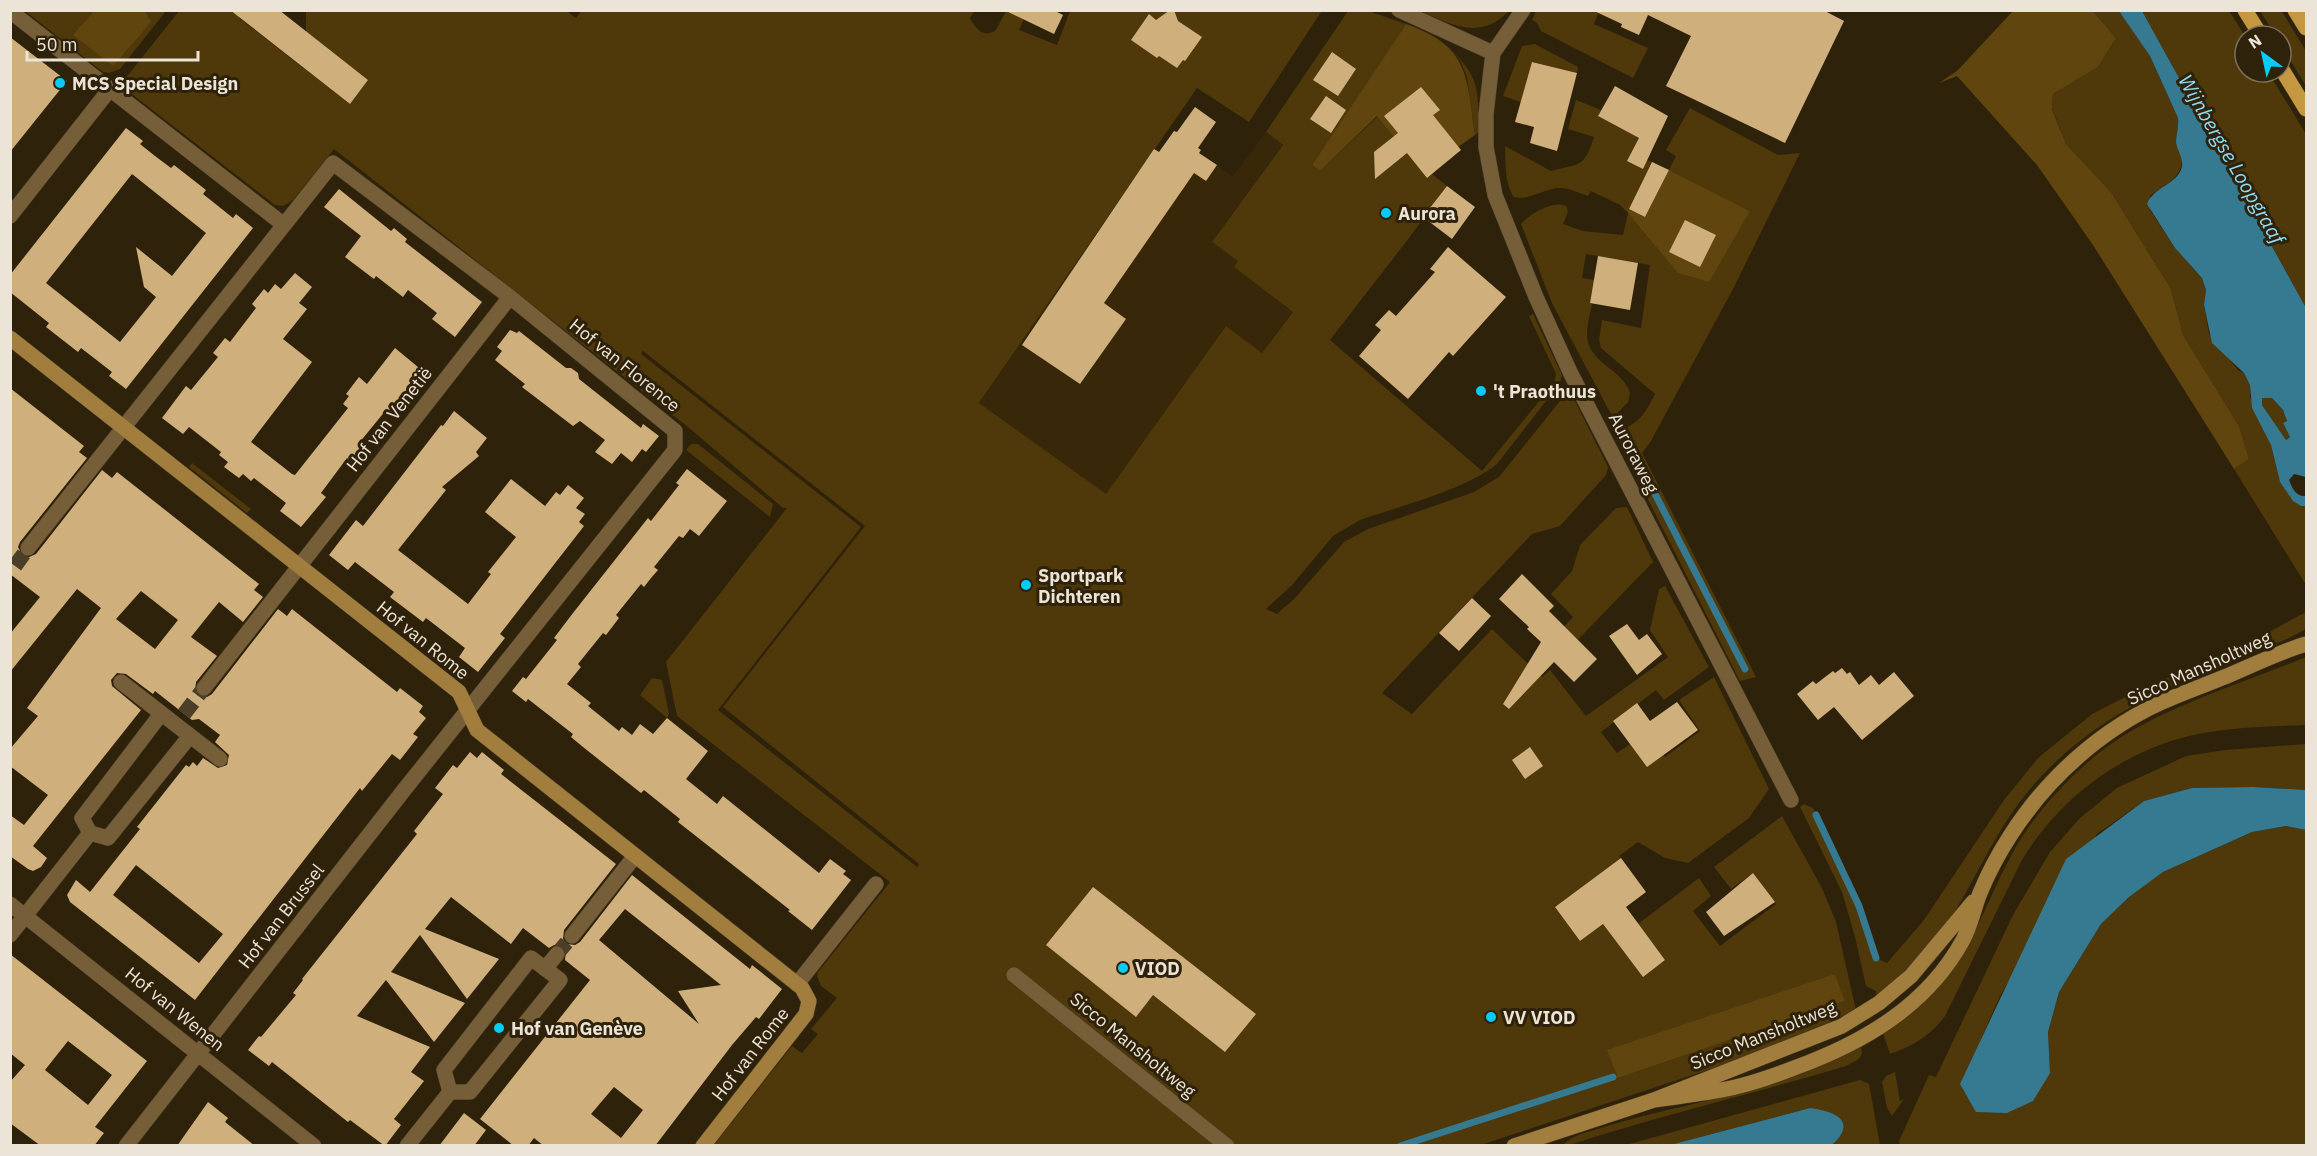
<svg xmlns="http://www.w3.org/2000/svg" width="2317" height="1156" font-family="'IBM Plex Sans',sans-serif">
<rect width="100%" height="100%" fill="#2f220b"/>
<!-- built -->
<path fill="#382708" d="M1266 132 1283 145 1212 242 1239 261 1234 267 1293 312 1262 353 1226 326 1106 495 979 404 1154 149 1186 171 1188 169 1206 181 1217 165 1233 176Z"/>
<!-- green -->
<path fill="#4f3809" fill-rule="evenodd" d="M565 10 576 18 582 10H975L970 18C975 28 984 39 996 30L1006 11 1028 10 1019 30 1057 45 1070 11 1321 12 1249 122 1197 88 979 403 1106 494 1226 326 1262 353 1293 312 1234 267 1238 261 1212 242 1283 145 1266 132 1348 11H1368L1406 24 1312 165 1320 171 1378 116 1432 174 1447 186 1409 238 1330 340 1482 471 1554 383 1556 374 1529 316 1533 314 1562 375 1560 383 1497 464C1465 490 1400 506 1360 520L1333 536 1292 585 1266 609 1277 614 1295 598 1344 542 1368 529 1474 492 1499 477 1560 401 1571 393 1608 467 1606 475 1560 526 1532 534 1382 693 1412 714 1492 629 1542 677 1550 670 1586 716 1668 657 1650 630 1659 589 1665 586 1709 667 1664 700 1656 690 1601 732 1617 753 1647 733 1665 757 1700 731 1679 700 1714 677 1769 789 1749 818 1688 863 1665 858 1638 842 1619 856 1621 858 1555 907 1580 941 1603 924 1643 976 1665 960 1638 924 1699 878 1711 896 1693 911 1720 946 1776 904 1753 873 1731 889 1714 867 1782 816 1822 888 1836 922 1856 1010 1765 1051 1481 1145H714L792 1046 802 1053 818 1034 811 1029 837 998 821 986 817 976 818 972 890 882 677 716 666 662 787 508H783L688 427 334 149 293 200 283 206 275 205 124 88 125 79 179 11H244L239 18 350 104 368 80 306 32V11ZM643 351 865 526 723 707 919 864 917 867 718 710 861 527 641 354ZM1835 974 1845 1001 1618 1078Z
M25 11H166L120 69 109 73 103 72Z
M1420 11H1509C1479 41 1453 25 1420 11Z
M1536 11H1599L1594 24 1648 48 1633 78 1541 31 1537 23 1532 20Z
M2093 11H2119L2125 16 2150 56 2178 118C2179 127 2176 133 2176 141 2176 145 2180 150 2181 154 2186 176 2165 185 2150 196V210L2175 248 2202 278 2206 290 2204 305 2209 334 2238 370 2244 373 2250 385V397L2271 445 2280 482 2301 506H2306V585L2234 469 2249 459 2239 426 2183 335 2171 289 2111 192 2066 144 2052 108 2053 94 2098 67 2116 38Z
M2142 11H2229L2245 36V72H2268L2306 134V308Z
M2260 11H2281L2284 15 2306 51V86L2281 45V36H2276Z
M1443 42C1479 76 1479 84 1478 133L1475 135 1467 77 1460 60Z
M1535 44 1578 67 1577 73 1533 62 1521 102 1503 96 1522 46Z
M1576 100 1601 110 1598 116 1652 145 1647 160 1652 162 1629 209 1678 272 1750 211 1669 170 1676 156 1666 150 1690 108 1778 155 1800 153 1734 287 1651 441 1642 453 1756 677 1740 681 1622 448 1617 433C1639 422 1644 416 1655 394L1601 348 1599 340 1602 320 1641 328 1650 265 1586 254 1582 278 1594 280 1590 303 1592 304C1590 316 1585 330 1588 342 1594 365 1624 371 1630 393L1628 402 1613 418 1552 303 1521 224C1530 214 1553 200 1566 206L1568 212 1563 224 1583 231 1623 235 1628 213 1620 205 1591 191 1588 196C1579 193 1570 188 1560 188 1545 188 1529 201 1514 197 1504 182 1506 163 1505 146L1551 171C1581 163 1584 168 1594 137L1568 129Z
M2261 398H2272L2283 410 2287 421 2283 423 2290 437 2286 440 2262 405Z
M691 444H698L773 504 770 517 686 450Z
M192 463 251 509 247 513 189 467Z
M1627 507 1653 562 1564 654 1551 641 1573 617 1551 594 1572 571 1580 545 1616 508Z
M2306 612V629L2287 639C2184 681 2089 710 2019 803 1993 838 1976 877 1954 913 1934 946 1905 971 1877 996L1876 991 1866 986 1855 937 1842 892 1800 807 1804 804 1813 808 1859 906 1876 958 1887 963 1924 920 2004 800 2038 758 2092 714 2131 694 2258 638Z
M2306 657V725C2265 727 2219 727 2178 739 2113 758 2057 802 2022 860L1945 1016C1930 1036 1913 1046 1890 1054L1883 1033C1911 1015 1943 985 1961 957 1986 915 2000 868 2028 828 2057 787 2098 748 2142 725 2194 697 2252 679 2306 657Z
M652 678 662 680 669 714 667 718 640 695Z
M2306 744V790L2253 787 2192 788 2144 801 2097 834 2001 994 1981 1039 2050 1073 2048 1032 2059 992 2101 924 2129 897 2163 872 2252 832 2286 826 2306 830V1145L1900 1146 1899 1141 1929 1075 1936 1077 2013 915 2050 852 2080 818 2117 788 2186 756 2225 750Z
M1861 1047 1862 1053 1859 1059 1846 1066C1754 1094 1661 1115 1570 1145H1563C1573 1134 1590 1132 1604 1127 1658 1110 1714 1101 1768 1085 1800 1075 1831 1062 1861 1047Z
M1895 1072 1900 1101 1904 1099 1892 1116 1887 1108 1882 1082 1886 1076Z
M1860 1080 1869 1084 1880 1145H1832L1835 1143 1810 1108 1670 1145 1622 1146Z"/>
<!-- forest -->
<path fill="#60450f" d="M95 10 145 11 151 22 113 66 73 35Z
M2013 11H2093L2116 38 2098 67 2053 94 2052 109 2066 144 2111 192 2171 289 2183 335 2239 426 2249 459 2234 469 2093 245 2037 165 1957 76 1939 83 1957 71Z
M1406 24C1469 46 1467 76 1475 135L1458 147 1406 152 1377 116 1320 171 1312 165Z
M1669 170 1750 211 1709 282 1678 273 1628 213 1629 209 1645 217Z
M1835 974 1845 1001 1618 1078 1607 1050Z"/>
<!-- water -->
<path fill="#357a90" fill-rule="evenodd" d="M2119 11H2142L2306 308V477L2294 474 2289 480C2292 488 2296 497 2306 496V506H2301L2293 501 2280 482 2271 445 2252 408 2250 385 2244 373 2212 343 2204 305 2206 290 2202 278 2175 248 2147 204C2153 187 2179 184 2182 166 2183 157 2177 150 2176 142 2176 134 2179 127 2178 118L2150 56ZM2272 398 2283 410 2287 421 2283 423 2290 437 2286 440 2262 405V398Z
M2253 787 2306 790V830L2286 826 2252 832 2163 872 2129 897 2101 924 2059 992 2048 1032 2050 1073 2033 1101 2007 1113 1976 1112 1960 1084 2066 859 2144 801 2192 788Z
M1810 1108C1833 1111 1859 1120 1832 1145H1670Z"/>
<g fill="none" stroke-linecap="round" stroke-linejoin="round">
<!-- stream -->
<path stroke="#357a90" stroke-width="7" d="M1635 455 1745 669
M1816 815 1859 906 1876 958
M1400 1146 1613 1077"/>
</g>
<!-- building -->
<path fill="#cfb07d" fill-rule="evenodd" d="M230 10H279L368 80 350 104Z
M1004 10H1053L1063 15 1054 34Z
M1170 10H1174L1178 21 1202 37 1185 61 1183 60 1177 68 1159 56 1157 58 1131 40 1149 14 1156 20Z
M1592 10H1823L1844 21 1785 143 1666 86 1691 36 1648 15 1639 35 1621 27 1622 24Z
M10 37 67 81 10 152Z
M1332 52 1356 69 1338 96 1313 80Z
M1532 62 1577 73 1557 151 1530 143 1534 127 1515 122Z
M1615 86 1668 116 1643 169 1627 161 1639 138 1598 116Z
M1421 87 1440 110 1433 115 1461 150 1427 178 1407 153 1375 179 1374 152 1398 133 1384 116Z
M1326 96 1346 110 1331 133 1310 119Z
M1195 107 1216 122 1198 148 1201 150 1199 153 1217 165 1206 181 1194 173 1104 303 1126 319 1080 384 1022 345 1154 149 1159 152 1174 131 1177 132Z
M126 128 143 141 140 144 155 156 171 168 174 165 206 190 203 194 233 218 236 214 253 228 126 389 109 376 112 372 81 348 78 352 46 327 49 323 10 292V275ZM132 174 206 233 172 276 136 247 144 287 156 297 120 342 46 283Z
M1652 162 1669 170 1645 217 1629 209Z
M1447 186 1475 207 1452 239 1423 217Z
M339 189 391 231 394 228 407 239 405 242 482 302 455 337 432 319 437 313 408 290 403 297 376 276 374 279 345 257 361 236 324 207Z
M1685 220 1716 235 1700 267 1669 252Z
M1448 247 1506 297 1453 356 1449 352 1408 399 1359 356 1381 330 1375 325 1389 310 1396 316 1435 272 1430 269Z
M1598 256 1638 263 1630 310 1590 303Z
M295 273 312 287 299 303 307 309 283 339 312 362 251 442 292 474 295 475 348 408 343 404 349 396 346 394 359 377 367 384 395 348 424 372 390 413 386 410 359 443 364 447 352 462 347 458 321 493 326 497 301 527 280 511 286 503 254 478 251 481 243 474 239 478 224 467 228 462 219 455 221 452 189 427 183 434 162 418 186 386 191 390 218 357 213 353 225 338 230 342 256 308 252 304 264 289 268 293 275 284 281 289Z
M510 330 517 333 519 331 566 368H571L578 373 579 379 641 428 643 424 659 436 646 452 642 449 632 462 621 453 612 464 595 452 605 440 580 421 573 426 522 387 525 384 495 360 502 351 497 347Z
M10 388 84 446 79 452 87 458 20 542 18 547 22 555 27 558 36 554 102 470 112 478 117 472 259 584 254 590 263 597 243 622 219 602 191 637 217 656 196 682 195 691 198 696 207 697 212 694 278 609 287 616 292 609 397 692 400 688 423 706 419 712 426 718 413 734 418 737 400 760 392 754 362 791 360 788 195 1000 70 902 67 895 76 880 90 892 136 834 140 829 137 827 186 765 189 767 193 762 197 766 203 758 218 768 227 765 229 755 215 742 220 735 199 719 192 720 155 691 153 694 126 674 117 673 111 680 112 686 141 710 33 846 47 858 41 867 33 871 28 869 10 856V815L24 825 48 795 10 766V749L38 716 27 708 101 608 77 589 10 672V634L40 597 10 574ZM141 591 178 620 155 649 116 619ZM136 865 223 934 199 963 113 895Z
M454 411 487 438 476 452 479 456 442 487 446 490 398 550 468 604 491 574 488 572 516 537 485 512 511 479 545 506 556 492 560 495 568 485 584 498 576 508 585 514 579 522 584 526 500 634 505 638 478 672 459 657 465 648 426 618 423 622 390 597 394 592 355 562 348 570 329 555 356 520 363 526 441 425 443 426Z
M687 469 727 501 699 536 690 529 683 538 679 536 654 567 658 570 651 578 644 587 641 584 616 615 619 618 606 635 603 633 578 664 581 667 567 684 591 703 588 706 619 731 622 727 632 735 640 724 653 734 667 718 708 751 686 779 717 804 723 796 819 873 830 859 846 871 843 874 851 880 812 930 788 911 790 910 678 822 680 819 644 790 641 793 583 747 571 737 573 734 528 699 526 702 512 691 523 677 526 679 557 640 554 638 573 613 648 518 651 521 679 485 676 483Z
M1522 574 1554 606 1549 611 1597 659 1574 682 1554 662 1509 709 1503 704 1541 642 1527 629 1529 627 1499 599Z
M1472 598 1491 616 1459 651 1439 633Z
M1627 624 1639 640 1647 634 1662 654 1637 675 1609 636Z
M1842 668 1847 674 1850 672 1859 685 1871 675 1879 685 1894 672 1914 696 1862 740 1834 707 1818 720 1797 694 1813 681 1816 684 1833 671 1835 673Z
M1677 702 1698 730 1647 767 1613 721 1637 703 1650 721Z
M1530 747 1543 766 1525 779 1512 760Z
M470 752 477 758 482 752 504 770 501 774 616 864 564 930 563 939 566 944 575 945 580 942 632 875 750 969 752 965 782 989 759 1019 756 1017 732 1045 655 1146H544L534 1138 528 1146H514L480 1119 590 980 565 960 566 951 563 946 554 945 549 948 523 928 511 944 451 897 425 929 499 959 467 999 420 935 391 972 465 1003 434 1042 386 980 357 1016 430 1047 411 1072 424 1081 394 1119 401 1125 385 1146 350 1120 348 1122 272 1062 269 1066 248 1050 259 1036 261 1037 296 995 293 993 303 980 302 979 417 834 414 831 443 794 435 788 453 765 457 768ZM625 909 721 985 678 991 699 1024 599 940ZM614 1087 643 1110 621 1138 591 1114Z
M1621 858 1646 892 1626 907 1665 960 1643 977 1603 924 1580 941 1555 907Z
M1753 873 1775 902 1724 936 1706 912Z
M1093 887 1256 1014 1225 1052 1153 995 1136 1017 1046 945Z
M10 954 147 1061 95 1127 104 1133 94 1146H41L10 1123V1082L25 1065 10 1053ZM68 1041 112 1075 88 1105 45 1070Z
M208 1102 228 1118 225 1122 255 1146H177Z
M464 1113 486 1130 474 1146H439Z"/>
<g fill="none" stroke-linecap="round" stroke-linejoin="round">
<!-- street-tunnel -->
<path stroke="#4b3f29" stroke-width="15" stroke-dasharray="15 8" stroke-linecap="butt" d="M15 566 28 548
M184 714 204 688
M557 954 572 936"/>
<!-- street casing -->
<g stroke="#493d27" stroke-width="16">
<path id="street" d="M1399 10 1493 53
M1523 10 1493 53 1486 114V147L1495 195 1536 297 1571 374 1791 800
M10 11 284 225 333 163 510 297 675 431V450L404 790 126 1146
M10 216 110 89
M28 548 284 225
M121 682 220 759
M204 688 510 297
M90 833 108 838 190 736
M10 904 314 1146
M10 935 90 833 82 818 161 714
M572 936 635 856
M531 958 560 980 470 1092H450L444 1070Z
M545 969 557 954
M1014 975 1227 1146
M797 984 876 884
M407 1146 450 1092"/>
</g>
<!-- secondary casing -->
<g stroke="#493d27" stroke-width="16">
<path id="secondary" d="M10 338 459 692 477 730 802 988 809 1001 806 1014 703 1146
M1654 1100C1676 1097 1698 1094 1721 1090 1746 1086 1771 1077 1794 1068 1863 1043 1927 1006 1963 940 1971 925 1974 908 1980 893 1996 854 2022 814 2051 783 2081 751 2119 722 2160 703 2182 693 2205 685 2227 676 2253 665 2279 652 2306 644
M1514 1146 1654 1100 1842 1026 1879 1003 1911 976 1973 902"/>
</g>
<!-- primary casing -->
<g stroke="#493d27" stroke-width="16">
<path id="primary" d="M2245 10 2261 36
M2295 10 2306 28
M2281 68 2306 109"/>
</g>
<!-- street -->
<use href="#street" stroke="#755e38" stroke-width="15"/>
<!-- secondary -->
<use href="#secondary" stroke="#a27e3e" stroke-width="15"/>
<!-- primary -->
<use href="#primary" stroke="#c59741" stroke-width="15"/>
</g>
<!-- markers -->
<g fill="#07cbf9" stroke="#2f220b" stroke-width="2">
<circle cx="60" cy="83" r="6"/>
<circle cx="1386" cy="213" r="6"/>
<circle cx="1481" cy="391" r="6"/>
<circle cx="1026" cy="585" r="6"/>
<circle cx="1123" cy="968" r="6"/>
<circle cx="1491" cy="1017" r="6"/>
<circle cx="499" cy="1028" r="6"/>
</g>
<g text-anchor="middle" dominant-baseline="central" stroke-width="6" stroke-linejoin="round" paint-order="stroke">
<!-- poi labels -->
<g font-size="18" font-weight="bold" fill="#ece4d6" stroke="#2f220b" text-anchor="start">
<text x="72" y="83">MCS Special Design</text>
<text x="1398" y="213">Aurora</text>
<text x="1493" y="391">'t Praothuus</text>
<text x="1038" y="575">Sportpark<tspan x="1038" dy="21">Dichteren</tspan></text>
<text x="1135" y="968">VIOD</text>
<text x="1503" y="1017">VV VIOD</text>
<text x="511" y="1028">Hof van Genève</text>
</g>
<!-- street labels -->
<g font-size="18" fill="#ece4d6" stroke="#2f220b">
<text transform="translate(625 365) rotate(39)">Hof van Florence</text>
<text transform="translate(389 419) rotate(-52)">Hof van Venetië</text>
<text transform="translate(1634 453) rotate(63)">Auroraweg</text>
<text transform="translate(423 640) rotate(39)">Hof van Rome</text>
<text transform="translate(2199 668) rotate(-24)">Sicco Mansholtweg</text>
<text transform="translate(281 916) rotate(-52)">Hof van Brussel</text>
<text transform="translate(175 1009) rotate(39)">Hof van Wenen</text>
<text transform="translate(1763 1035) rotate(-22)">Sicco Mansholtweg</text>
<text transform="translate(1133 1045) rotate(39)">Sicco Mansholtweg</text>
<text transform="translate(750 1054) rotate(-52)">Hof van Rome</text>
</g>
<!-- water labels -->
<g font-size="20" font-style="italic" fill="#8edcf8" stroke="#2f220b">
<text transform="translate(2232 159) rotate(60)">Wijnbergse Loopgraaf</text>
</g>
</g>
<!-- border -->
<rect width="2317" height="1156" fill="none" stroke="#ece4d6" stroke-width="24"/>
<!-- north arrow -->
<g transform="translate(2263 54) rotate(327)"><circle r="28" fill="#2f220b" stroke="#7b705c" stroke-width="1.5"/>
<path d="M0-4.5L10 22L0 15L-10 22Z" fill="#07cbf9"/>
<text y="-9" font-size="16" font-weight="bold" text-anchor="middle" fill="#ece4d6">N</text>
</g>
<!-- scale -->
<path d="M27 51v9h171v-9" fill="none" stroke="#ece4d6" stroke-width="3"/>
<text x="36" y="51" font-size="18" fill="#ece4d6" stroke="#2f220b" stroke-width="4.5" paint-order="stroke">50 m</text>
</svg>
